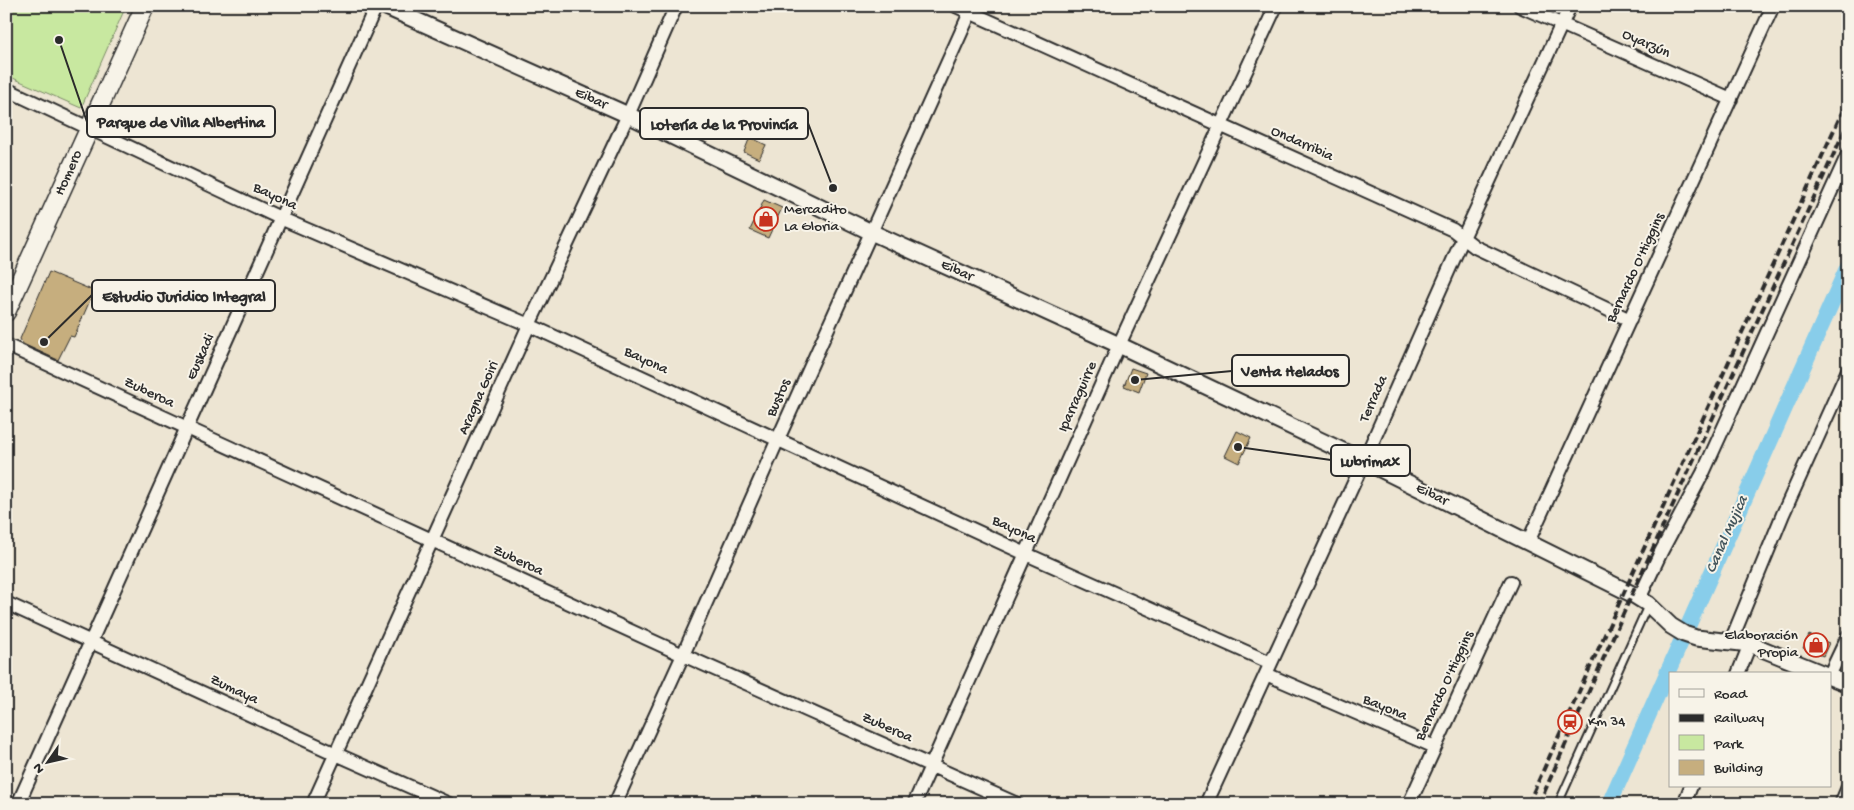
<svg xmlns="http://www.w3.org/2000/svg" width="1854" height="810" font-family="'Gochi Hand',sans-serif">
<rect width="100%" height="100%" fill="#ede5d3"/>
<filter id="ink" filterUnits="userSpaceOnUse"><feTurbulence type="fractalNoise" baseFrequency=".02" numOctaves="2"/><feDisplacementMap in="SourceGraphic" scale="10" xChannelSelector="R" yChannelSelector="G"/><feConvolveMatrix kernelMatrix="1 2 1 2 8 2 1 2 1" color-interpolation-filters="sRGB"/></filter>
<g filter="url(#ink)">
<!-- green -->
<path fill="#c8e8a0" stroke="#7a8a66" d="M6 6H126L81 108 6 75Z"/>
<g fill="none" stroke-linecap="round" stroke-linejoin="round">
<!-- canal -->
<path stroke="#88cdea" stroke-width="16" d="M1609 804 1848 266"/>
</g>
<!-- building -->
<path fill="#c6ae7e" stroke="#2b2b2b" d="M750 137 766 145 759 159 744 152Z
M764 200 782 208 768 238 750 230Z
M49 272 94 291 74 337 70 336 58 360 23 344 20 339Z
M1131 368 1146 373 1139 392 1124 386Z
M1237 431 1251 438 1239 463 1225 456Z
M1809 635 1829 643 1823 656 1803 648Z"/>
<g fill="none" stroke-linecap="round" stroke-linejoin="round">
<!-- service casing -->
<g stroke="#2b2b2b" stroke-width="10">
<path id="service" d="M1558 804 1648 605"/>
</g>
<!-- minor casing -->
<g stroke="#2b2b2b" stroke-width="16">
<path id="minor" d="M956 6 1453 230 1475 247 1630 320
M1520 6 1731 99
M6 89 280 218 529 325 1026 554 1271 663
M6 345 683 655 1017 804
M1528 542 1773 6
M1639 599 1661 552 1703 473 1848 154
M6 603 336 754 449 804
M1731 641 1783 514 1848 370
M1266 674 1435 747
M1738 674 1750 644
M1830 674 1848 636
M18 804 376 6
M313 804 529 325 628 115 676 6
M615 804 683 655 778 439 973 6
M914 804 1119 345 1276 6
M1206 804 1364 461 1463 238 1570 6
M1409 804 1511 582
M1684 804 1691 786
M1841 804 1848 787"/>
</g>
<!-- tertiary casing -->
<g stroke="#2b2b2b" stroke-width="19">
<path id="tertiary" d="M384 6 628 115 871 232 1119 345 1364 461 1632 594 1648 604 1671 626 1684 634 1696 638 1750 644 1824 674
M1830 677 1848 684"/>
</g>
<!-- secondary casing -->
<g stroke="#2b2b2b" stroke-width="21">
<path id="secondary" d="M6 312 145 6"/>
</g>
<!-- service -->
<use href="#service" stroke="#f7f3e8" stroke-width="6"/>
<!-- minor -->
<use href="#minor" stroke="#f7f3e8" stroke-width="12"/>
<!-- tertiary -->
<use href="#tertiary" stroke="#f7f3e8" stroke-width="15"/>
<!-- secondary -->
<use href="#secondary" stroke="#f7f3e8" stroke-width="18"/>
<!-- rail -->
<path stroke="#2b2b2b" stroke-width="4" stroke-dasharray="8 4" stroke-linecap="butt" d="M1528 804 1848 99
M1539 804 1632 594 1848 123"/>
</g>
</g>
<!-- icons -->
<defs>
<g id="shop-ring" transform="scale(1.25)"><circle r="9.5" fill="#f7f3e8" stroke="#c8321e" stroke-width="1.5"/><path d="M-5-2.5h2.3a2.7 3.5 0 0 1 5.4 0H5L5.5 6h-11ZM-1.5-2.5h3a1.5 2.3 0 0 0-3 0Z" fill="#c8321e"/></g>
<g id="station-ring" transform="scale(1.25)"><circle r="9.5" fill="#f7f3e8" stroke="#c8321e" stroke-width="1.5"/><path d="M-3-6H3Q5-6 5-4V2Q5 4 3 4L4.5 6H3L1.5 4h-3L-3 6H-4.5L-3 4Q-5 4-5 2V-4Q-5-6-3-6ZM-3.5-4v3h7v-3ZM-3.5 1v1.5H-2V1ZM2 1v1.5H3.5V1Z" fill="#c8321e"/></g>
</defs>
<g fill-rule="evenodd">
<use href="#shop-ring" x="766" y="219"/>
<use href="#shop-ring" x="1816" y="645"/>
<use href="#station-ring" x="1570" y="722"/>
</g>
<g text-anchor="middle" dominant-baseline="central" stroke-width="4" stroke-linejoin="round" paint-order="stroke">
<!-- street labels -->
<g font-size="15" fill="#2b2b2b" stroke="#f7f3e8">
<text transform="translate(1646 44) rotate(24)">Oyarzún</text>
<text transform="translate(591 99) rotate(24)">Eibar</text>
<text transform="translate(1302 144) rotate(24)">Ondarribia</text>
<text transform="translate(69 173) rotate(-66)">Homero</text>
<text transform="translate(275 197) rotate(25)">Bayona</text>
<text transform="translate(1636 268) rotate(-65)">Bernardo O'Higgins</text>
<text transform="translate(957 271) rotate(24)">Eibar</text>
<text transform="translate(201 357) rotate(-66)">Euskadi</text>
<text transform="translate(646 361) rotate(25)">Bayona</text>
<text transform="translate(149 393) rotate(25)">Zuberoa</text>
<text transform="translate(1078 397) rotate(-66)">Iparraguirre</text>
<text transform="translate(479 398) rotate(-66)">Aragna Goiri</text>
<text transform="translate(779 398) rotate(-66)">Bustos</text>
<text transform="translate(1374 399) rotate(-66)">Terrada</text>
<text transform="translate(1432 495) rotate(26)">Eibar</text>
<text transform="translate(1014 530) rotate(25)">Bayona</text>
<text transform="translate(518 561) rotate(25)">Zuberoa</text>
<text transform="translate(1445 686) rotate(-65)">Bernardo O'Higgins</text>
<text transform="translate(234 690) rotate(25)">Zumaya</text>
<text transform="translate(1385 708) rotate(23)">Bayona</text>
<text transform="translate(887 728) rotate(24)">Zuberoa</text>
</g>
<!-- poi labels -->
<g font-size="15" fill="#2b2b2b" stroke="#f7f3e8" text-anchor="start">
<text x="784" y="210">Mercadito<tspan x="784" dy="17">La Gloria</tspan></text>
<text x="1798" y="636" text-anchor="end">Elaboración<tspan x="1798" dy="17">Propia</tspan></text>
<text x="1588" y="722">Km 34</text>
</g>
<!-- water labels -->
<g font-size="16" font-style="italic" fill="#42545b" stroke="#f7f3e8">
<text transform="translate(1728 535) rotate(-66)">Canal Mujica</text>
</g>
</g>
<!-- callouts -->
<path fill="none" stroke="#2b2b2b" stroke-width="2" d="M59 40L87 122M833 188L808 123M44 342L92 295M1135 380L1232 371M1238 447L1331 460"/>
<g fill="#2b2b2b" stroke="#f7f3e8" stroke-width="2">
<circle cx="59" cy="40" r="5"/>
<circle cx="833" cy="188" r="5"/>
<circle cx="44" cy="342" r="5"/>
<circle cx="1135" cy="380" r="5"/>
<circle cx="1238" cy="447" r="5"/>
</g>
<g fill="#f7f3e8" stroke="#2b2b2b" stroke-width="2">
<rect x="87" y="106" width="188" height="31" rx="5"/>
<rect x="640" y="108" width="168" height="31" rx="5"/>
<rect x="92" y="280" width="183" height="31" rx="5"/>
<rect x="1232" y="355" width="117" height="31" rx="5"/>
<rect x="1331" y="445" width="79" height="31" rx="5"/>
</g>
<g font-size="16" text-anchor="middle" font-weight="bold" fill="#2b2b2b">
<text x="181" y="127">Parque de Villa Albertina</text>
<text x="724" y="129">Lotería de la Provincía</text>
<text x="184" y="301">Estudio Juridico Integral</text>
<text x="1290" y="376">Venta Helados</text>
<text x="1370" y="466">Lubrimax</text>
</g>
<!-- margin -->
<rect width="1854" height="810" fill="none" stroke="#f7f3e8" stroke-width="25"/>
<rect x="12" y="12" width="1829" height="785" fill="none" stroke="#2b2b2b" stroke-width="2" filter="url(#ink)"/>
<!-- legend -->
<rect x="1669" y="672" width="162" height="115" fill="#f7f3e8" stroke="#a5a39c"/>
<rect x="1679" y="689" width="25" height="8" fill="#f7f3e8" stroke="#a5a39c"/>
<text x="1714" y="698" font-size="15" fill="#2b2b2b">Road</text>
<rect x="1679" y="714" width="25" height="8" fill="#2b2b2b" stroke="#a5a39c"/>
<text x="1714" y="722" font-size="15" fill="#2b2b2b">Railway</text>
<rect x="1679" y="735" width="25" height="15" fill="#c8e8a0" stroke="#a5a39c"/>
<text x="1714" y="748" font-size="15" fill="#2b2b2b">Park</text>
<rect x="1679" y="760" width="25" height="15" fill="#c6ae7e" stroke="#a5a39c"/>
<text x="1714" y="772" font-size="15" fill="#2b2b2b">Building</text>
<!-- north arrow -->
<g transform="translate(48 762) rotate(236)" stroke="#f7f3e8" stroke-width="4" paint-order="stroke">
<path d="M0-4L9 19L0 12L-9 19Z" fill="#2b2b2b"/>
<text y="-8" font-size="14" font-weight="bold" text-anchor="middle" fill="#2b2b2b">N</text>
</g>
</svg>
